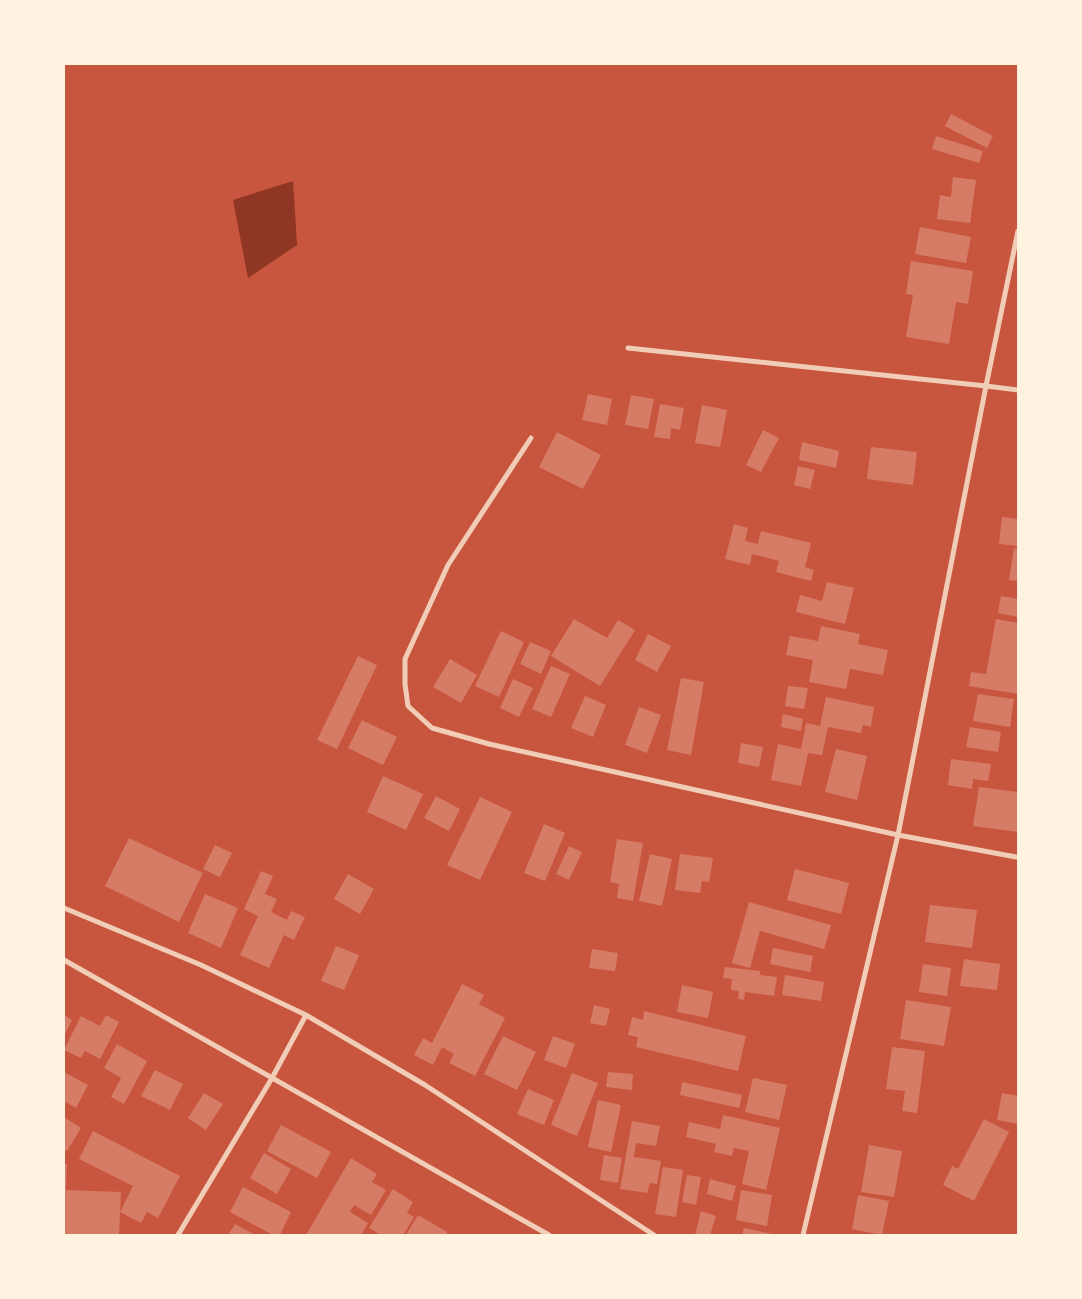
<svg xmlns="http://www.w3.org/2000/svg" width="1082" height="1299" font-family="'Titillium Web',sans-serif">
<rect width="100%" height="100%" fill="#c8553d"/>
<!-- water -->
<path fill="#8f3625" d="M293 181 297 245 248 278 233 200Z"/>
<!-- building -->
<path fill="#d67c66" d="M951 114 993 136 987 148 945 126Z
M936 136 983 151 979 163 932 149Z
M953 177 976 180 970 223 937 219 940 195 951 197Z
M920 227 971 237 966 263 915 254Z
M911 261 973 271 968 304 956 302 949 344 906 337 913 295 906 294Z
M588 394 612 399 607 425 582 420Z
M631 395 654 399 648 429 625 425Z
M660 404 684 408 680 430 671 428 670 439 654 437Z
M702 405 727 410 720 447 695 443Z
M763 430 779 438 761 472 746 465Z
M557 432 601 455 583 489 539 467Z
M802 442 839 451 836 468 799 460Z
M871 447 917 452 913 485 867 479Z
M798 466 815 470 810 489 794 485Z
M1002 517 1018 519V546L999 544Z
M734 524 748 528 745 541 758 544 761 531 811 543 805 567 814 570 811 581 776 572 779 561 752 554 750 565 725 559Z
M1014 548 1018 549V581L1009 580Z
M827 582 854 588 845 624 796 612 800 595 822 601Z
M1001 596 1018 599V617L998 613Z
M574 619 607 638 618 620 635 630 600 686 551 656Z
M996 619 1018 623V694L969 686 971 672 986 674Z
M821 626 860 634 858 644 888 650 883 675 850 669 846 689 809 682 813 660 786 655 790 636 818 641Z
M501 631 524 642 499 697 475 686Z
M648 634 671 646 657 672 635 660Z
M530 642 551 651 541 674 520 664Z
M358 656 377 665 337 749 317 740Z
M450 659 477 675 461 703 433 687Z
M551 666 570 674 551 717 532 709Z
M681 678 704 682 691 755 667 750Z
M513 679 533 688 519 717 500 708Z
M788 686 808 688 804 709 785 706Z
M978 694 1014 699 1010 727 973 721Z
M585 696 606 705 593 737 571 728Z
M826 697 874 707 871 727 863 725 861 733 828 727 822 755 808 753 801 786 771 780 778 744 801 749 806 723 820 726Z
M639 707 661 715 647 753 625 745Z
M783 714 803 719 801 731 781 727Z
M362 720 397 737 383 765 348 748Z
M970 727 1001 732 998 752 966 747Z
M741 743 763 747 759 767 738 763Z
M836 749 867 756 857 800 825 792Z
M951 759 991 764 988 781 973 779 972 789 948 785Z
M383 776 423 794 406 830 367 812Z
M979 787 1018 792V832L973 826Z
M436 796 460 809 449 831 424 818Z
M480 797 512 812 480 880 447 865Z
M544 824 565 833 545 881 524 873Z
M129 838 203 873 179 922 105 886Z
M617 839 643 843 633 901 617 898 619 884 610 882Z
M215 845 232 853 220 877 203 869Z
M569 846 582 852 569 880 556 874Z
M650 854 672 859 662 906 639 901Z
M680 854 713 858 709 882 702 881 700 893 675 890Z
M795 869 849 883 841 914 787 900Z
M261 871 273 876 265 894 277 899 271 912 287 920 291 911 305 917 294 940 284 935 269 968 240 955 258 916 244 909Z
M348 874 374 889 360 914 334 899Z
M205 894 238 908 221 948 188 933Z
M749 902 831 925 824 949 760 931 750 968 732 963Z
M930 905 977 910 972 948 925 942Z
M336 946 359 955 344 990 321 981Z
M773 948 813 956 810 972 770 964Z
M592 949 618 953 615 971 589 968Z
M964 959 1000 964 997 990 960 986Z
M923 964 951 968 947 996 919 992Z
M725 967 760 971V975L777 977 774 996 745 992 744 1000 738 999 739 991 731 990 732 979 723 978Z
M785 975 824 982 821 1001 782 995Z
M462 984 484 995 479 1004 505 1018 475 1076 449 1063 454 1054 442 1047 433 1065 414 1055 423 1038 432 1043Z
M682 985 713 992 708 1018 677 1012Z
M906 1000 951 1007 944 1046 900 1039Z
M594 1005 610 1009 606 1026 590 1023Z
M644 1011 746 1036 738 1071 636 1047 638 1037 628 1035 632 1017 643 1020Z
M64 1015 72 1020 64 1036Z
M106 1015 119 1022 100 1059 85 1051 81 1058 64 1050 81 1016 100 1026Z
M503 1036 536 1052 517 1090 484 1074Z
M553 1036 575 1044 566 1068 544 1060Z
M117 1044 147 1061 124 1104 111 1097 121 1078 104 1068Z
M892 1047 925 1051 917 1113 902 1111 905 1091 886 1089Z
M155 1070 183 1084 170 1110 141 1096Z
M64 1072 88 1085 76 1108 64 1101Z
M608 1072 633 1074 632 1090 606 1087Z
M572 1073 598 1083 577 1136 551 1125Z
M753 1078 787 1085 779 1120 745 1112Z
M682 1082 742 1095 739 1108 680 1095Z
M528 1089 554 1100 544 1125 517 1114Z
M204 1093 223 1104 206 1130 188 1118Z
M1002 1093 1018 1096V1124L997 1120Z
M598 1100 621 1105 611 1152 588 1147Z
M723 1115 780 1128 766 1190 742 1184 749 1151 734 1148 732 1156 714 1152 716 1144 686 1137 689 1122 720 1129Z
M64 1117 81 1128 67 1151 64 1149Z
M984 1119 1009 1132 974 1201 943 1185 952 1166 958 1169Z
M632 1121 660 1126 656 1146 636 1143 634 1157 661 1161 657 1184 650 1183 647 1193 620 1189Z
M281 1125 331 1152 317 1178 267 1151Z
M93 1131 180 1176 158 1218 147 1212 141 1223 120 1212 133 1186 79 1159Z
M869 1145 902 1151 894 1197 861 1192Z
M264 1153 291 1169 277 1194 250 1178Z
M604 1155 622 1158 618 1183 600 1180Z
M351 1158 377 1174 372 1182 386 1190 371 1215 354 1205 350 1212 368 1223 361 1235H323L321 1234 320 1235H306Z
M64 1164H67L66 1190 121 1192 119 1235H64Z
M663 1167 683 1170 676 1217 655 1214Z
M687 1175 701 1177 696 1205 682 1202Z
M710 1179 736 1186 732 1201 707 1194Z
M243 1187 291 1212 280 1235H273L230 1212Z
M393 1189 413 1202 407 1213 414 1217 403 1235H381L369 1228Z
M741 1190 772 1195 767 1226 736 1220Z
M858 1195 889 1201 882 1235 852 1229Z
M701 1211 716 1216 710 1235H695Z
M418 1215 447 1232 446 1235H406Z
M235 1224 255 1235H228Z
M744 1228 772 1234V1235H742Z"/>
<g fill="none" stroke-linecap="round" stroke-linejoin="round">
<!-- minor -->
<path stroke="#f1ccb7" stroke-width="5" d="M628 348 986 386 1018 390
M531 438 448 565 405 659V684L408 706 432 728 489 744 898 835 1016 857
M64 908 201 965 306 1015 425 1085 654 1235
M64 960 549 1235
M178 1235 272 1078 306 1015
M803 1235 898 835 986 386 1018 231"/>
</g>
<!-- border -->
<rect width="1082" height="1299" fill="none" stroke="#fff3e0" stroke-width="130"/>
</svg>
